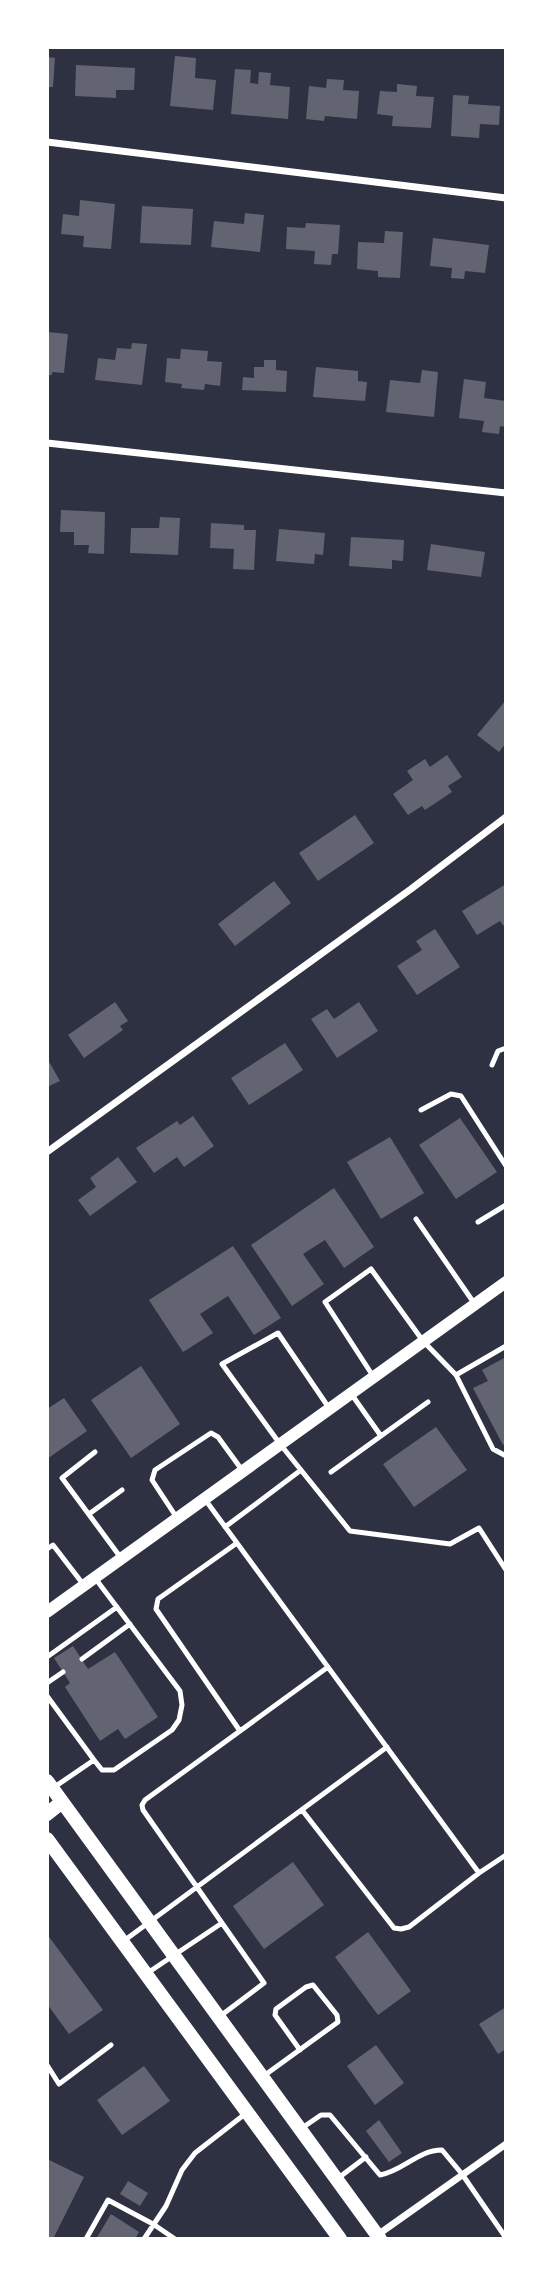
<svg xmlns="http://www.w3.org/2000/svg" width="553" height="2286" font-family="Manrope,sans-serif">
<rect width="100%" height="100%" fill="#2d3142"/>
<!-- building -->
<path fill="#626471" d="M175 56 196 58 195 78 216 80 213 110 170 106Z
M47 57 55 58 53 87H47Z
M76 65 135 68 134 90H116V98L75 96Z
M235 69 251 70 250 83 258 84 259 72 271 73 270 85 290 87 288 119 231 114Z
M327 79 344 80 343 90 359 91 357 119 325 116 324 121 306 119 309 86 326 88Z
M397 84 417 86 416 96 434 97 431 128 392 126 393 116 377 114 380 91 397 92Z
M453 95 469 96 468 104 500 106 499 125 480 124 479 138 451 136Z
M80 200 115 204 111 249 83 247 84 236 61 234 63 214 79 216Z
M142 206 193 209 191 245 140 243Z
M245 213 264 215 260 252 211 247 214 221 244 224Z
M306 223 340 225 338 254H332L331 265 314 264 315 251 286 249 287 227 305 228Z
M385 231 403 232 400 278 378 277V271L357 269 358 242 384 243Z
M433 238 489 245 485 273 465 271 464 279 451 278 452 268 430 266Z
M47 332 68 334 64 373 52 372V375H47Z
M132 343 147 344 142 385 95 380 98 358 115 360 117 348 131 349Z
M181 349 208 351 207 361 222 362 220 386 205 384 204 390 181 388 182 384 165 382 167 358 180 359Z
M264 360H276V370L287 371 286 392 242 390 243 377 254 378V367H264Z
M316 367 358 371V381L367 382 365 401 313 397Z
M422 370 438 372 434 417 386 412 390 380 420 383Z
M464 379 486 382 484 398 506 401V427L500 426 499 434 482 432 484 421 459 418Z
M61 510 105 512 104 554 88 553 89 545H74V532H60Z
M160 517 180 518 178 555 130 553 131 528H159Z
M211 523 244 525V530H256L254 570 233 569 234 549 210 548Z
M279 529 325 533 323 555 315 554 314 564 276 561Z
M351 537 404 540 403 561 392 560V569L349 566Z
M431 544 485 552 481 577 427 570Z
M506 700V743L499 752 477 735Z
M447 755 462 777 448 786 452 792 425 810 422 806 408 815 393 794 413 780 407 771 425 759 430 767Z
M355 815 374 843 318 881 299 853Z
M274 881 291 903 235 946 218 924Z
M506 884V929L500 921 477 935 462 911Z
M435 929 460 967 417 995 397 966 422 950 416 941Z
M115 1002 128 1021 120 1026 123 1030 84 1058 68 1035Z
M359 1002 378 1031 337 1058 311 1019 327 1009 334 1019Z
M285 1043 303 1070 249 1105 231 1078Z
M47 1058 60 1081 47 1087Z
M193 1116 214 1146 184 1167 177 1157 154 1173 136 1148 177 1121 180 1125Z
M460 1118 497 1172 456 1199 419 1145Z
M390 1137 424 1193 381 1219 347 1162Z
M118 1157 137 1182 90 1216 78 1200 96 1187 90 1178Z
M334 1188 374 1247 344 1268 325 1240 303 1254 324 1284 292 1306 251 1245Z
M233 1246 281 1318 254 1335 228 1296 200 1314 213 1333 183 1352 149 1300Z
M506 1357V1443L503 1445 473 1388 488 1381 482 1370Z
M141 1366 180 1424 131 1458 91 1400Z
M64 1398 87 1431 47 1459V1409Z
M436 1427 467 1470 414 1507 383 1464Z
M73 1646 88 1669 115 1652 158 1717 125 1739 118 1729 100 1741 65 1687 70 1683 54 1658Z
M293 1862 324 1905 264 1949 233 1906Z
M368 1932 411 1991 378 2015 335 1957Z
M47 1934 103 2010 69 2034 47 2004Z
M506 2007V2049L498 2054 479 2024Z
M376 2045 404 2083 375 2105 347 2066Z
M144 2066 170 2101 122 2135 97 2100Z
M379 2120 402 2153 389 2162 366 2131Z
M47 2159 84 2177 53 2239H47Z
M128 2181 148 2193 140 2206 120 2194Z
M111 2214 139 2232 135 2239H96Z"/>
<g fill="none" stroke-linecap="round" stroke-linejoin="round">
<!-- service -->
<path stroke="#fff" stroke-width="5" d="M492 1065 498 1051 506 1048
M421 1110 451 1094 461 1096 506 1166
M416 1219 474 1303
M478 1222 506 1205
M456 1375 493 1449 506 1456
M373 1376 325 1302 371 1269 423 1341 456 1375 506 1346
M352 1395 381 1436
M329 1408 278 1333 222 1364 280 1444 350 1531 450 1544 479 1528 506 1570
M95 1452 62 1478 121 1558
M331 1472 428 1402
M204 1498 479 1873 506 1855
M89 1514 122 1490
M177 1518 152 1480 155 1470 211 1433 218 1437 242 1470
M225 1527 301 1470
M237 1543 158 1599 156 1609 240 1731
M47 1549 53 1545 83 1584
M47 1657 117 1607
M82 1659 130 1624
M47 1683 63 1672
M47 1696 94 1760
M53 1788 94 1760 102 1770H114L172 1730 179 1720 182 1705 180 1691 95 1578
M302 1810 394 1928 401 1929 409 1927 479 1873
M125 1940 387 1747
M146 1974 222 1923 143 1810 142 1805 145 1800 328 1667
M219 2017 264 1983 222 1923
M47 2065 59 2084 111 2045
M265 2075 338 2022 337 2015 313 1985 306 1987 276 2009 275 2015 300 2050
M302 2128 321 2115H330L380 2175C403 2171 418 2150 442 2150L462 2174 506 2238
M337 2179 366 2157
M86 2239 108 2200 153 2224 175 2239
M144 2239 166 2206 182 2170 195 2153 245 2114"/>
<!-- minor -->
<path stroke="#fff" stroke-width="7" d="M47 142 506 198
M47 443 506 493
M47 1152 411 889 506 817
M376 2236 506 2144"/>
<!-- tertiary -->
<path stroke="#fff" stroke-width="12" d="M47 1612 506 1282"/>
<!-- secondary -->
<path stroke="#fff" stroke-width="14" d="M47 1781 380 2239
M47 1814 62 1802
M47 1839 340 2239"/>
</g>
<!-- border -->
<rect width="553" height="2286" fill="none" stroke="#ffffff" stroke-width="98"/>
</svg>
